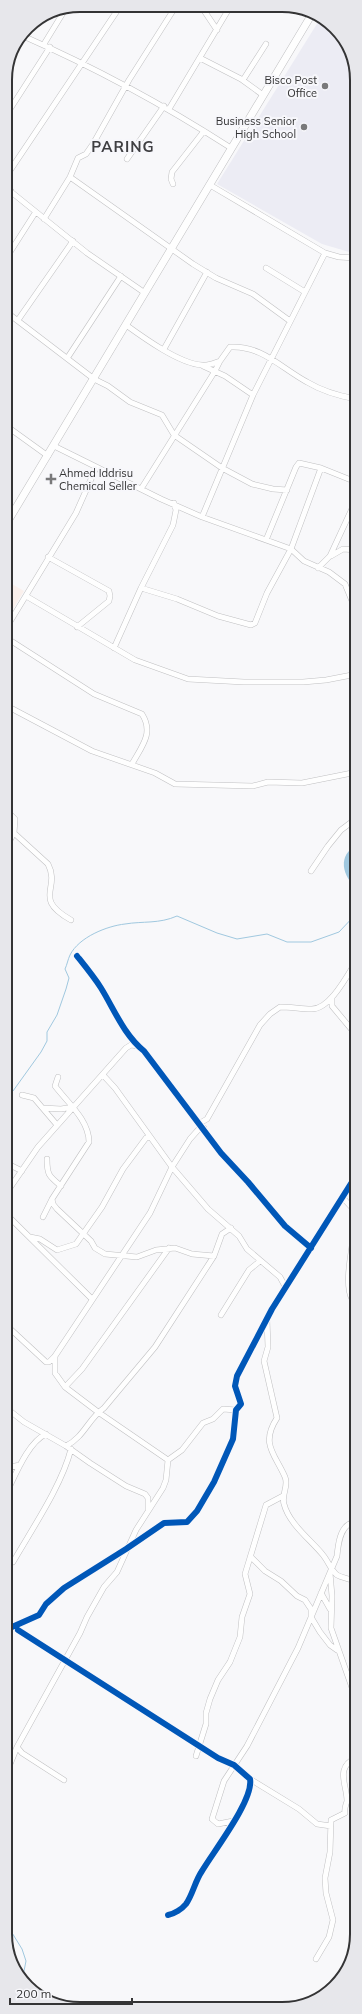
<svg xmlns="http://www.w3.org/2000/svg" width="362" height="2014" font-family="Mulish,sans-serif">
<rect width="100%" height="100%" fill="#f8f8fa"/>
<!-- commercial -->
<path fill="#faf0ec" d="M5 580 24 591 5 622Z"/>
<!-- built -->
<path fill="#ececf4" d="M320 19 339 31 356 70V254L322 244 217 184Z"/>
<!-- water -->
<path fill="#a0c8df" d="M357 845V889C342 876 337 855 357 845Z"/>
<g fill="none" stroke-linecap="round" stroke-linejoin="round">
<!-- stream -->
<path stroke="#a0c8df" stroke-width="1" d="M5 1090 13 1091 41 1052 47 1041V1032L57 1015 66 989 69 978 65 969C67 965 68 959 70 955 79 937 107 926 125 924 143 921 159 924 177 916L217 933 237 939 267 934 287 942H311L339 932 357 913
M6 1923 22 1949 26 1961 22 1981"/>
<!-- minor casing -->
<g stroke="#c0c0c2" stroke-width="6">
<path id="minor" d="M201 6 217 30
M23 36C96 68 164 105 231 148
M44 44 66 8
M200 58 241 79 263 95
M243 80 266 44
M169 109 230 7
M5 117 50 47
M127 159 164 106
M70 177 193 264 216 278 253 294 290 321
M5 178 121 5
M173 184 171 179 172 172 204 131
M210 185 325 253 339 257 356 258
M5 187 87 253 145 293
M5 199 11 191
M44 219 70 177 78 158 86 154 93 144 129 80 176 6
M5 260 35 213
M266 268 305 292
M5 311 94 379 108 386 130 402 162 415 174 435 222 468 252 484 273 489 287 490
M18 320 73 241
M5 322 10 314
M126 325C144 338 180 364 202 365 208 366 214 363 220 361L230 347C261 345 281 368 307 382 322 391 339 396 356 399
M164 349 207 272
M68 357 121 276
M203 366 225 376 253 395
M5 425 48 456
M54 446 161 499 202 517 291 549 304 561 329 572 345 584 357 613
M141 489 215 371 220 361
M202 517 253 395 325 253
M266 540 296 467 299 463 321 468 356 482
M331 556 343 549 357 550
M48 557 109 591 110 596 109 601 77 627
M318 568 330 556 356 500
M141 588 177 599 218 616 251 625 255 623 267 593 291 549 321 468
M26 596 135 660 188 679 244 682H303L326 680 357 674
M5 630 76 513 96 468
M5 637 94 694 142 714C154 733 142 746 132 764
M114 648 141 588 173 525 176 510 174 503
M5 705 92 751 155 773 175 784 253 786 268 782 302 783 357 772
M5 809 15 819 14 833 48 864C61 889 32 898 71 920
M5 849 14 833
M311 871 328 846 341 830 353 821 356 814 357 804
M77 956C85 966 94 977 101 988 114 1009 124 1035 144 1051L221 1153 248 1182 285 1226 311 1248
M332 998V1006L357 1036
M103 1075 115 1088 172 1167 208 1209 239 1236 247 1249 280 1277 286 1288
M58 1077 55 1086C67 1102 89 1120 89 1142L52 1199 53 1204 57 1209 91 1241 95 1248 105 1254 137 1257 156 1250 175 1248 192 1254 214 1256
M22 1095 34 1098 57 1125
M43 1108 61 1109 73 1107
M200 1123 207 1119 260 1025 270 1014 280 1007C291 1007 301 1009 311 1009 330 1010 348 974 357 960
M47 1159C47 1175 49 1176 61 1186
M6 1163 22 1171
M350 1184 355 1188C355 1196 356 1205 356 1213 356 1235 342 1281 352 1299L357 1300
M5 1195 38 1147 126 1048 131 1045 138 1046
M342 1197 356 1212
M5 1213 92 1299
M43 1217 52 1199
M30 1237 40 1239 57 1250 76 1244 102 1207 123 1169 146 1138 150 1137
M221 1315 249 1270 260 1261
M267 1320 268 1347 264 1361 277 1418C260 1444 275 1454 285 1477 289 1486 281 1495 284 1504 289 1524 311 1540 323 1555 328 1561 331 1570 337 1575 344 1579 351 1578 357 1583
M5 1324 46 1362H49L55 1356 150 1213 172 1167 190 1139 198 1130 204 1128
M55 1356V1373L65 1387 98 1412 168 1460
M65 1387 82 1369 169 1248
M5 1407 24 1422 66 1446 90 1463 126 1486 145 1494 148 1498V1510
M66 1446C85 1436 88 1419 104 1408L155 1347 214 1256 222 1234 231 1228
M5 1468 20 1465
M6 1494C15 1476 28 1442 46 1434
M251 1557 265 1571 281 1581 297 1596 305 1600 311 1609V1617L320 1632 330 1645 337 1650
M13 1562C32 1529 62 1485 71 1449
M330 1573 332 1596 331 1628 357 1702
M321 1593 330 1609
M12 1627 39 1615 46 1604 64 1588 126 1549 164 1523 187 1522 197 1511 214 1482 233 1439 236 1410 241 1404 235 1386 237 1376 272 1309 357 1174
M18 1630 218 1758 234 1765 250 1779C254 1800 213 1852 202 1871 195 1881 193 1894 186 1904 182 1909 174 1914 168 1915
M351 1685 357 1666
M196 1756 206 1724V1713L210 1699 218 1680 230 1662 240 1637 242 1617 250 1594 245 1574 266 1505 283 1496
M6 1774 17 1747
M250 1779 299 1809 317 1824 331 1826
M64 1780 22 1753 17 1747 80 1633 87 1617 104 1587 117 1572 136 1530 163 1488 166 1480 168 1460 182 1450 203 1423 213 1419 223 1409 236 1410
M233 1821 218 1824 212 1819 224 1781 247 1746 298 1648 337 1556C338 1545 340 1526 352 1523L357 1525
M354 1850 357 1848
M316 1959 329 1937 333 1920 326 1893 325 1878 330 1852 331 1820 345 1813C344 1808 346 1805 347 1801 347 1784 334 1768 357 1757"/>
</g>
<!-- secondary casing -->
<g stroke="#c0c0c2" stroke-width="8">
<path id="secondary" d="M5 526 312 14"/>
</g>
<!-- minor -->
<use href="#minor" stroke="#fefefe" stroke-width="5"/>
<!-- secondary -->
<use href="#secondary" stroke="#fefefe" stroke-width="7"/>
<!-- cycleway casing -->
<g stroke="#f7f7fb" stroke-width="8">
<path id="cycleway" d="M77 956C85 966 94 977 101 988 114 1009 124 1035 144 1051L221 1153 248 1182 285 1226 311 1248
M12 1627 39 1615 46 1604 64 1588 126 1549 164 1523 187 1522 197 1511 214 1482 233 1439 236 1410 241 1404 235 1386 237 1376 272 1309 357 1174
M18 1630 218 1758 234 1765 250 1779C254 1800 213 1852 202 1871 195 1881 193 1894 186 1904 182 1909 174 1914 168 1915"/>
</g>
<!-- cycleway -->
<use href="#cycleway" stroke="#0057b8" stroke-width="6"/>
</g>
<!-- markers -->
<g fill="#79797a" stroke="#f7f7fb" stroke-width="1.5">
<circle cx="325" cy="86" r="4"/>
<circle cx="304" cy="127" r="4"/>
<path d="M49 473h4v4h4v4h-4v4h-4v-4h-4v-4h4z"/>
</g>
<g text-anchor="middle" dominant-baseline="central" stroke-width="4" stroke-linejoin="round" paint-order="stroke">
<!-- poi labels -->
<g font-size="11" fill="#343435" stroke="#f7f7fb" text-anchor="end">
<text x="317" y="80">Bisco Post<tspan x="317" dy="13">Office</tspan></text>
<text x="296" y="121">Business Senior<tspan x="296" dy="13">High School</tspan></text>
<text x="59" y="473" text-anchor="start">Ahmed Iddrisu<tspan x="59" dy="13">Chemical Seller</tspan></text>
</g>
<!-- district labels -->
<g font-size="15" font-weight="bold" letter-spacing="1" fill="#3f3f42" stroke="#f7f7fb">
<text x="123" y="146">PARING</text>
</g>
</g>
<!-- crop -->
<path d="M0 0H362V2014H0ZM80 12H282A68 68 0 0 1 350 80V1934A68 68 0 0 1 282 2002H80A68 68 0 0 1 12 1934V80A68 68 0 0 1 80 12Z" fill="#e7e7eb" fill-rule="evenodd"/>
<path fill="none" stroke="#343435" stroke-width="2" d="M80 12H282A68 68 0 0 1 350 80V1934A68 68 0 0 1 282 2002H80A68 68 0 0 1 12 1934V80A68 68 0 0 1 80 12Z"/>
<!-- scale -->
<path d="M10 1998v6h122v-6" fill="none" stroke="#343435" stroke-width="2"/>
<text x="16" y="1998" font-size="12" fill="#343435" stroke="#f7f7fb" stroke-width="3" paint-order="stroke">200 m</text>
</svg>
